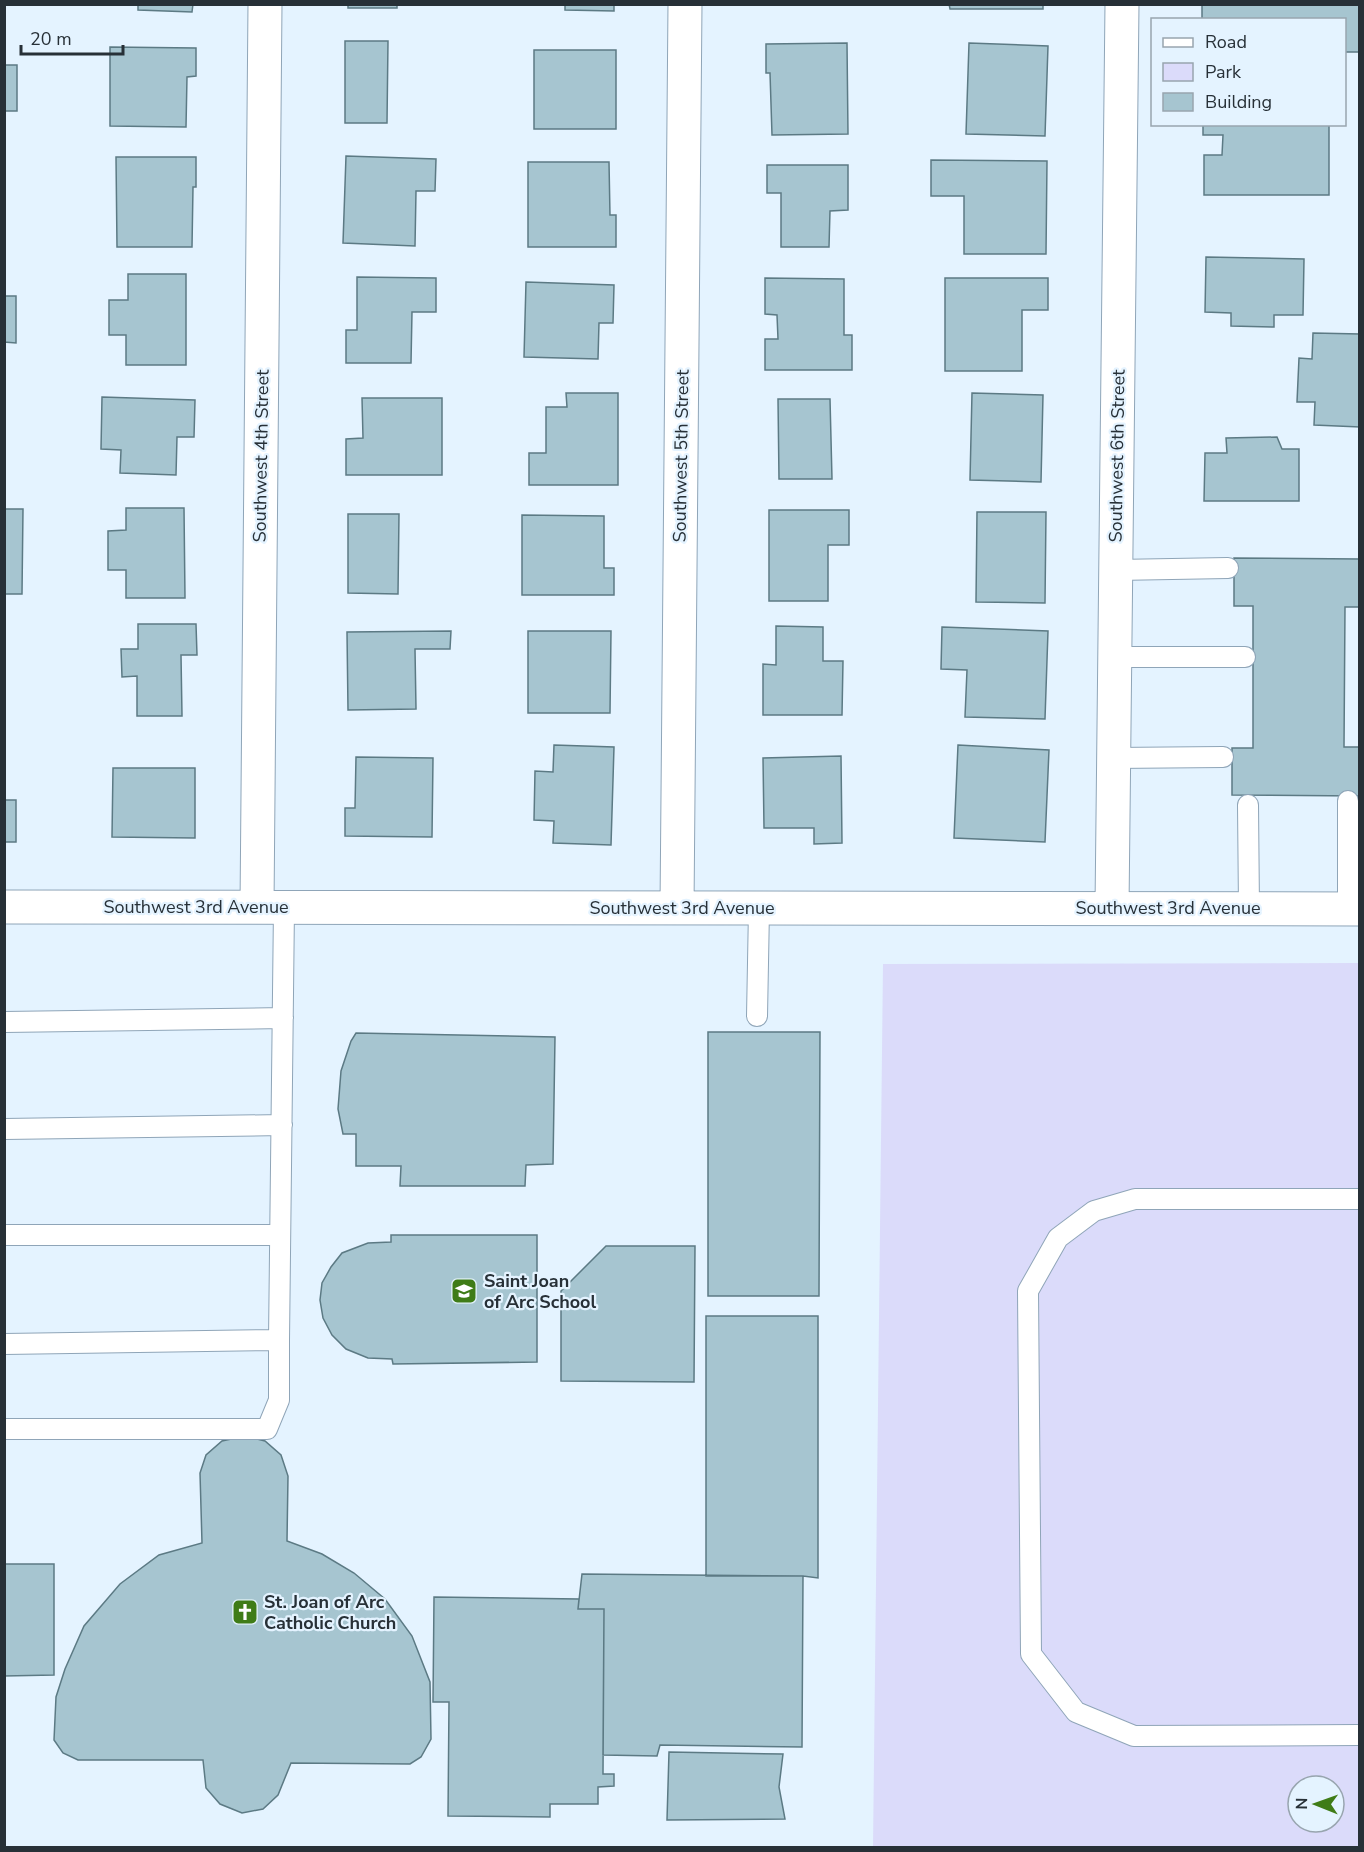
<svg xmlns="http://www.w3.org/2000/svg" width="1364" height="1852" font-family="'Nunito Sans',sans-serif">
<rect width="100%" height="100%" fill="#e4f3ff"/>
<!-- green -->
<path fill="#dbdbfa" fill-rule="evenodd" d="M1359 963V1847L873 1848 883 964ZM1298 1786H1334V1822H1298Z"/>
<!-- building -->
<path fill="#a6c5d0" stroke="#5c7a84" stroke-width="1.5" d="M138 4H193L192 12 138 10Z
M348 4H397V8H348Z
M565 4H614V11L565 10Z
M949 4H1043V9H950Z
M1202 4H1360V52H1344V20H1202Z
M345 41H388L387 123H345Z
M847 43 848 134 772 135 770 73H766V44Z
M969 43 1048 46 1045 136 966 134Z
M110 47 196 48V76L187 77 186 127 110 126Z
M534 50H616V129H534Z
M4 65H17V111H4Z
M1203 124H1329V195H1204V155H1222L1223 135H1203Z
M346 156 436 159 435 191H416L415 246 343 243Z
M116 157H196V187H193L192 247H117Z
M931 160 1047 161 1046 254H964V196H931Z
M528 162H609L610 215H616V247H528Z
M767 165H848V210L830 211 829 247H781V193H767Z
M1206 257 1304 259 1303 315H1274V327L1231 326V313L1205 312Z
M128 274H186V365H126V335H109V300H128Z
M357 277 436 278V312H412L411 363H346V330H357Z
M765 278 844 279V335H852V370H765V339H778L777 315 765 314Z
M945 278H1048V310H1022V371H945Z
M526 282 614 285 613 323H599L598 359 524 357Z
M4 296H16V343L4 342Z
M1313 333 1360 334V427L1314 425 1315 402H1297L1299 358 1312 359Z
M566 393H618V485H529V453H546V407H567Z
M972 393 1043 395 1041 482 970 480Z
M102 397 195 400 194 437H177L176 475 120 473 121 450 101 449Z
M362 398H442V475H346V439L363 438Z
M778 399H830L832 479H779Z
M1277 437 1282 449H1299V501H1204L1205 453H1227L1226 438Z
M126 508H184L185 598H126V570H108V531L126 530Z
M4 509H23L22 594H4Z
M769 510H849V545H828V601H769Z
M977 512H1046L1045 603 976 602Z
M348 514H399L398 594 348 593Z
M522 515 604 516V568H614V595H522Z
M1234 558 1360 559V607H1345L1344 747H1360V796L1232 795V748H1253V606H1234Z
M138 624H196L197 655H181L182 716H137V676L122 677 121 649H138Z
M776 626 823 627V661H843L842 715H763V664L776 665Z
M942 627 1048 631 1045 719 965 717 967 670 941 669Z
M451 631 450 649H415L416 709 348 710 347 632Z
M528 631H611L610 713H528Z
M554 745 614 747 611 845 553 843 554 821 534 820 535 771 553 772Z
M958 745 1049 750 1045 842 954 838Z
M841 756 842 843 814 844V828H764L763 758Z
M356 757 433 758 432 837 345 836V808H355Z
M113 768H195V838L112 837Z
M4 800H16V842H4Z
M708 1032H820L819 1296H708Z
M356 1033 555 1037 553 1164 526 1165 525 1186H400L401 1166H356V1134H343L338 1109 341 1071 351 1041Z
M391 1235H537V1362L393 1364 392 1359 368 1358 346 1349 332 1335 323 1318 320 1300 322 1283 331 1267 342 1253 368 1243 391 1242Z
M606 1246H695L694 1382 561 1381V1291Z
M706 1316H818V1578L803 1576H706Z
M245 1436 265 1441 281 1455 288 1476 287 1541 322 1554 354 1573 385 1599 412 1636 430 1682 431 1739 421 1757 410 1764 291 1763 278 1795 263 1809 242 1813 220 1804 206 1788 203 1760H78L63 1753 54 1740 56 1697 65 1669 84 1626 120 1584 159 1555 202 1543 200 1473 206 1455 222 1441Z
M4 1564H54V1675L4 1676Z
M582 1574 803 1576 802 1747 660 1745 657 1756 603 1755 604 1609H578Z
M434 1597 579 1599 578 1609H604L603 1774H614V1786L598 1787V1804H550V1817L448 1816 449 1702H433Z
M669 1752 783 1754 779 1787 785 1819 667 1820Z"/>
<g fill="none" stroke-linecap="round" stroke-linejoin="round">
<!-- service casing -->
<g stroke="#8fa5b8" stroke-width="22">
<path id="service" d="M1116 570 1228 568
M1115 657H1245
M1113 758 1223 757
M1248 805 1249 909
M1348 909V801
M757 1016 759 909
M4 1022 283 1018
M4 1129 282 1125
M1360 1199H1135L1094 1211 1058 1238 1028 1291 1031 1654 1076 1712 1134 1736 1360 1735
M4 1235H280
M4 1344 279 1340 284 907
M4 1429H267L279 1400V1340"/>
</g>
<!-- minor casing -->
<g stroke="#8fa5b8" stroke-width="35">
<path id="minor" d="M4 907 1360 909
M257 907 265 4
M677 908 685 4
M1112 908 1122 4"/>
</g>
<!-- service -->
<use href="#service" stroke="#fff" stroke-width="20"/>
<!-- minor -->
<use href="#minor" stroke="#fff" stroke-width="33"/>
</g>
<!-- icons -->
<defs>
<g id="school-square" transform="scale(1.35)"><rect x="-9" y="-9" width="18" height="18" rx="4" fill="#3f7c17" stroke="#e4f3ff"/><path d="M0-5L7-2L0 1L-7-2ZM-4 1L0 2.5L4 1V4Q0 6-4 4Z" fill="#fff"/></g>
<g id="church-square" transform="scale(1.35)"><rect x="-9" y="-9" width="18" height="18" rx="4" fill="#3f7c17" stroke="#e4f3ff"/><path d="M-1.2-6h2.4v3.5h3.3v2.4h-3.3V6h-2.4V-.1h-3.3v-2.4h3.3Z" fill="#fff"/></g>
</defs>
<g fill-rule="evenodd">
<use href="#school-square" x="464" y="1291"/>
<use href="#church-square" x="245" y="1612"/>
</g>
<g text-anchor="middle" dominant-baseline="central" stroke-width="4.5" stroke-linejoin="round" paint-order="stroke">
<!-- street labels -->
<g font-size="18" fill="#273037" stroke="#e4f3ff">
<text transform="translate(261 456) rotate(-89)">Southwest 4th Street</text>
<text transform="translate(681 456) rotate(-89)">Southwest 5th Street</text>
<text transform="translate(1117 456) rotate(-89)">Southwest 6th Street</text>
<text x="196" y="907">Southwest 3rd Avenue</text>
<text x="682" y="908">Southwest 3rd Avenue</text>
<text x="1168" y="908">Southwest 3rd Avenue</text>
</g>
<!-- poi labels -->
<g font-size="18" font-weight="bold" fill="#273037" stroke="#e4f3ff" text-anchor="start">
<text x="484" y="1281">Saint Joan<tspan x="484" dy="21">of Arc School</tspan></text>
<text x="264" y="1602">St. Joan of Arc<tspan x="264" dy="21">Catholic Church</tspan></text>
</g>
</g>
<!-- border -->
<rect width="1364" height="1852" fill="none" stroke="#273037" stroke-width="12"/>
<!-- legend -->
<rect x="1151" y="18" width="195" height="108" fill="#e4f3ff" stroke="#98a5af" stroke-width="1.5"/>
<rect x="1163" y="38" width="30" height="9" fill="#ffffff" stroke="#98a5af" stroke-width="1.5"/>
<text x="1205" y="48" font-size="18" fill="#273037">Road</text>
<rect x="1163" y="63" width="30" height="18" fill="#dbdbfa" stroke="#98a5af" stroke-width="1.5"/>
<text x="1205" y="78" font-size="18" fill="#273037">Park</text>
<rect x="1163" y="93" width="30" height="18" fill="#a6c5d0" stroke="#98a5af" stroke-width="1.5"/>
<text x="1205" y="108" font-size="18" fill="#273037">Building</text>
<!-- north arrow -->
<g transform="translate(1316 1804) rotate(271)"><circle r="28" fill="#e4f3ff" stroke="#98a5af" stroke-width="1.5"/>
<path d="M0-4.5L10 22L0 15L-10 22Z" fill="#3f7c17"/>
<text y="-9" font-size="16" font-weight="bold" text-anchor="middle" fill="#273037">N</text>
</g>
<!-- scale -->
<path d="M21 45v9h102v-9" fill="none" stroke="#273037" stroke-width="3"/>
<text x="30" y="45" font-size="18" fill="#273037" stroke="#e4f3ff" stroke-width="4.5" paint-order="stroke">20 m</text>
</svg>
